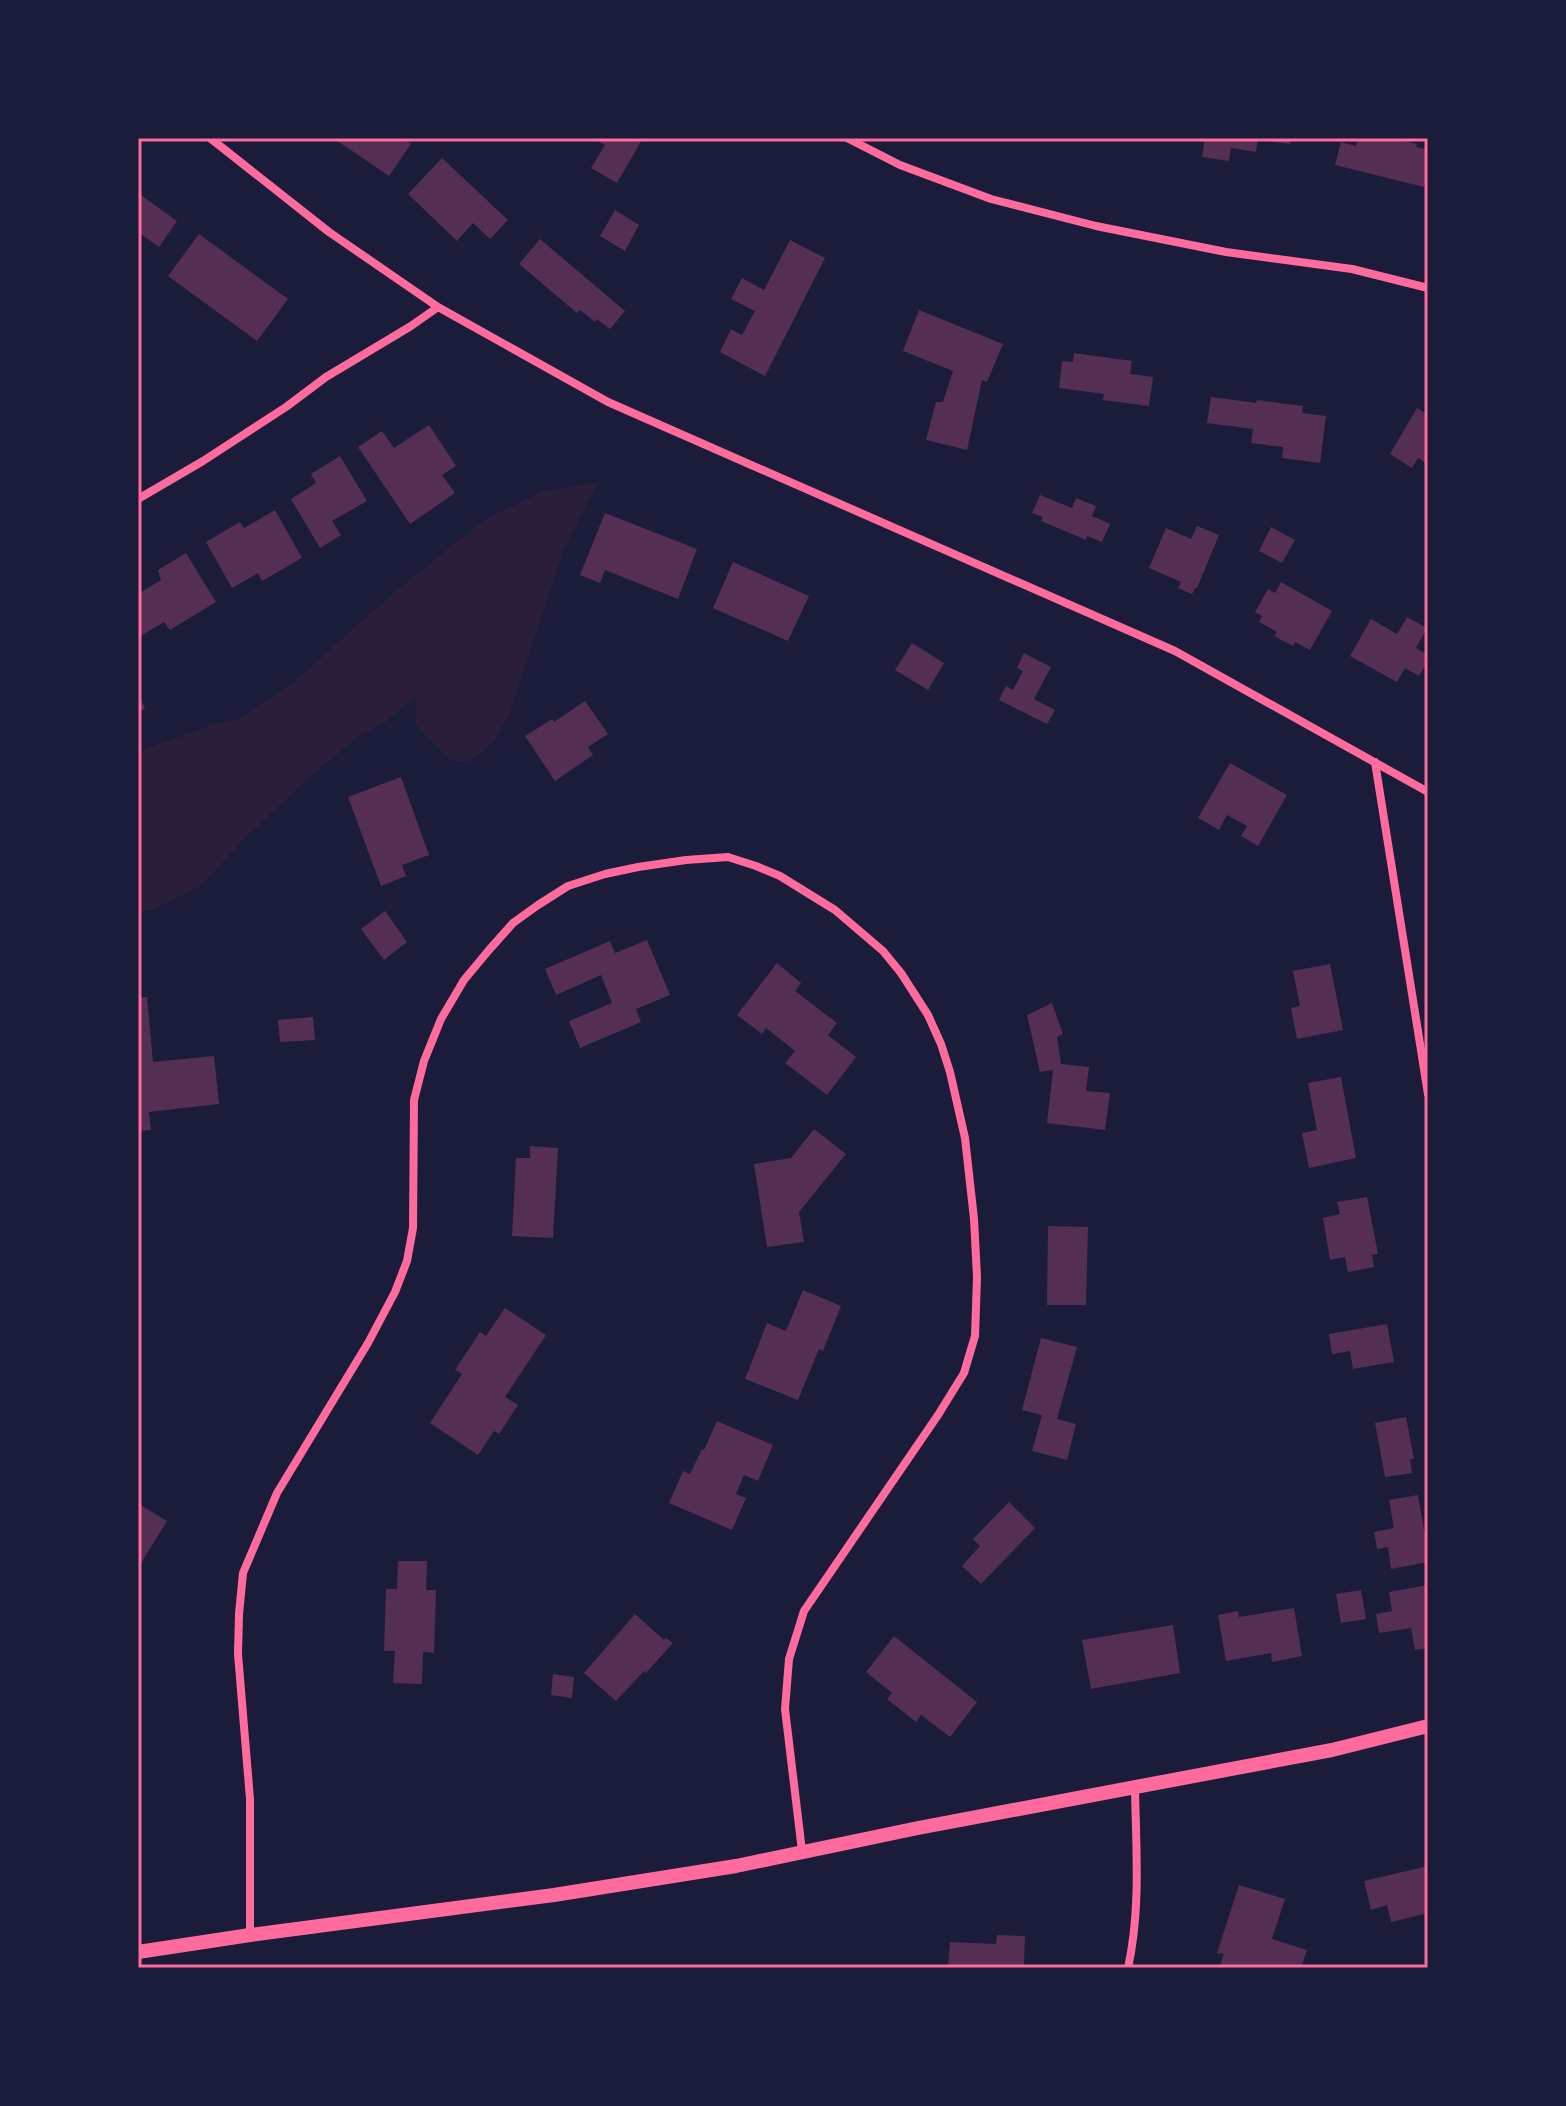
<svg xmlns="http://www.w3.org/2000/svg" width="1566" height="2106" font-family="'Titillium Web',sans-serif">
<rect width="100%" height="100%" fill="#1b1b3a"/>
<!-- green -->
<path fill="#2a1e3b" d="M598 482 563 552 509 716 493 742 476 758 465 762 449 760 416 725V696L387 721 359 736 318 770 244 839 201 886 150 911 138 912V752L213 724 238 720 295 681 392 594 485 519 543 491Z"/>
<!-- building -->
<path fill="#542f53" d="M333 138H403L411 144 389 176Z
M592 138H643L617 183 591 168 605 145Z
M1205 138H1258L1256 152 1231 148 1229 161 1202 157Z
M1261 138H1291L1290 144 1261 140Z
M1358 138H1391L1417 144 1416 147 1428 150V176H1427L1424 187 1335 165 1341 142 1356 146Z
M442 158 508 220 490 239 473 223 457 241 408 194Z
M138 193 177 221 159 247 138 232Z
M615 210 639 225 625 251 600 236Z
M199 234 288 299 257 341 168 276Z
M540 239 625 311 610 329 597 319 595 322 580 310 577 313 519 264Z
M790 240 825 258 765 376 720 352 731 329 742 335 755 311 731 299 742 278 764 290Z
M919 310 1003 344 987 382 982 380 967 450 926 440 936 402H943L953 371 903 351Z
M1074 353 1132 361 1130 374 1153 377 1149 406 1103 400 1104 394 1059 388 1062 361 1073 362Z
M1211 397 1256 403 1257 400 1303 406 1302 413 1326 416 1320 463 1282 458 1283 447 1251 443 1253 429 1207 423Z
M1417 408 1428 415V464L1418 458 1412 468 1390 454Z
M429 425 456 466 442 475 455 493 410 524 358 447 382 431 394 448Z
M340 456 367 501 332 521 341 535 320 548 291 499 316 483 311 474Z
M1040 495 1072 508 1076 498 1096 506 1092 516 1110 524 1102 542 1087 536 1086 540 1041 521 1043 517 1032 513Z
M275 510 302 558 262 581 258 573 232 588 206 542 240 522 244 528Z
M605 513 697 549 678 599 605 570 600 583 580 575Z
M1197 526 1219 535 1197 588H1195L1192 594 1178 588 1181 582 1149 568 1166 528 1191 539Z
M1271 527 1295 540 1282 563 1259 551Z
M186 553 216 602 170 630 164 622 139 637 138 594 161 580 158 570Z
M733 562 809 596 788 641 713 608Z
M1281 582 1332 611 1310 650 1295 642 1293 646 1274 636 1277 632 1259 622 1262 616 1255 612 1268 589 1275 593Z
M1407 617 1427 628 1416 648 1428 655V660L1419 676 1405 668 1397 682 1350 656 1371 619 1397 634Z
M912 643 944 663 928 690 895 670Z
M1024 653 1051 667 1034 699 1055 710 1047 724 999 700 1006 686 1013 690 1023 671 1017 668Z
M138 693 145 709 138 712Z
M585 701 608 734 588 747 593 755 555 781 525 736 552 719 554 722Z
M1230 763 1287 795 1258 846 1241 836 1247 826 1227 815 1219 830 1198 818Z
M401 777 429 855 402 865 406 876 381 886 348 797Z
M385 911 407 942 384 960 361 929Z
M647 940 670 995 636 1009 641 1022 580 1048 569 1021 612 1003 601 975 556 995 545 969 610 941 615 953Z
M777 963 801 983 795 991 837 1023 828 1035 856 1057 827 1095 785 1063 795 1051 766 1028 762 1034 737 1015Z
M1330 964 1343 1030 1297 1039 1291 1008 1300 1006 1293 971Z
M147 997 153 1062 214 1056 219 1104 149 1112 151 1130 138 1131V998Z
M1052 1003 1063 1034 1057 1037 1061 1064 1089 1067 1086 1091 1110 1093 1105 1130 1047 1123 1053 1070 1040 1072 1027 1015Z
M313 1017 315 1040 280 1042 278 1020Z
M1341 1077 1356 1158 1309 1168 1302 1133 1317 1130 1308 1083Z
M814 1129 846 1154 799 1212 804 1242 767 1247 754 1164 791 1158Z
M530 1146 558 1148 553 1238 512 1236 516 1158H530Z
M1367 1197 1378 1254 1372 1255 1374 1267 1348 1272 1345 1257 1330 1260 1323 1218 1340 1214 1337 1202Z
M1048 1226 1088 1227 1086 1305H1047Z
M803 1290 841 1306 823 1351 819 1349 798 1400 745 1379 767 1323 786 1331Z
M505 1308 546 1335 505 1397 518 1405 499 1434 494 1431 478 1455 430 1423 462 1374 455 1370 480 1332 486 1336Z
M1387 1324 1394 1362 1353 1369 1350 1351 1332 1354 1329 1334Z
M1041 1338 1077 1347 1057 1419 1076 1424 1067 1460 1032 1451 1042 1415 1022 1410Z
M1406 1417 1414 1459H1410L1412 1473 1385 1477 1375 1423Z
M717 1421 773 1445 758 1481 744 1475 736 1494 746 1498 732 1530 669 1503 683 1471 690 1474 702 1449 704 1450Z
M1418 1495 1428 1552V1562L1391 1569 1388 1547 1377 1549 1374 1532 1394 1528 1389 1500Z
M1009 1502 1035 1528 981 1584 962 1566 980 1546 973 1539Z
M139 1504 167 1521 138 1568V1506Z
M398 1561H427L426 1590H436L434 1653 423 1652 422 1684 393 1683 395 1651H384L386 1589H397Z
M1428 1585V1648L1415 1650 1411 1628 1379 1633 1376 1614 1392 1611 1389 1592Z
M1361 1590 1366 1619 1341 1623 1336 1594Z
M1294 1608 1302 1656 1272 1662 1271 1653 1226 1661 1218 1615 1238 1611 1239 1617Z
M635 1614 664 1640 666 1638 673 1643 646 1673 644 1671 616 1701 584 1673Z
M1173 1625 1180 1673 1091 1689 1082 1640Z
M894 1636 977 1702 950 1737 921 1715 916 1722 887 1699 892 1693 866 1672Z
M553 1674 574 1677 572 1698 551 1695Z
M1428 1866V1913L1391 1922 1387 1905 1371 1910 1364 1881Z
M1239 1885 1285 1899 1272 1939 1307 1950 1301 1968H1219L1224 1954 1217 1953Z
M997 1935 1025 1936 1024 1965H1014V1968H948L950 1942 996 1944Z"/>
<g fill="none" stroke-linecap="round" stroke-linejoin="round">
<!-- minor -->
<path stroke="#ff6b9d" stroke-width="8" d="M210 138 329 232 438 307 608 402 1175 651 1428 792
M847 138 900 165 991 199 1096 226 1226 252 1352 269 1428 288
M138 499 203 461 286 407 326 377 411 326 438 307
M1375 762 1428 1094
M250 1935V1799L238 1654 239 1614 243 1573 277 1493 368 1343 395 1292 407 1261 413 1228 414 1100 424 1061 441 1019 464 980 489 950 513 923 538 905 568 886 605 874 638 867 686 860 728 857 756 866 780 876 835 910 883 951 901 973 928 1015 941 1044 950 1072 965 1138 974 1219 977 1277 975 1336 964 1373 938 1415 804 1611 789 1659 785 1709 802 1851
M1128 1968C1141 1909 1136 1849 1135 1788"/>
<!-- tertiary -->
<path stroke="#ff6b9d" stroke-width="14" d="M138 1952 250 1935 554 1895 736 1866 918 1828 1332 1750 1428 1726"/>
</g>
<!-- border -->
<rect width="1566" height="2106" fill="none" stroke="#1b1b3a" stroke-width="280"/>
<rect x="140" y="140" width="1286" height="1826" fill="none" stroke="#ff6b9d" stroke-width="3"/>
</svg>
